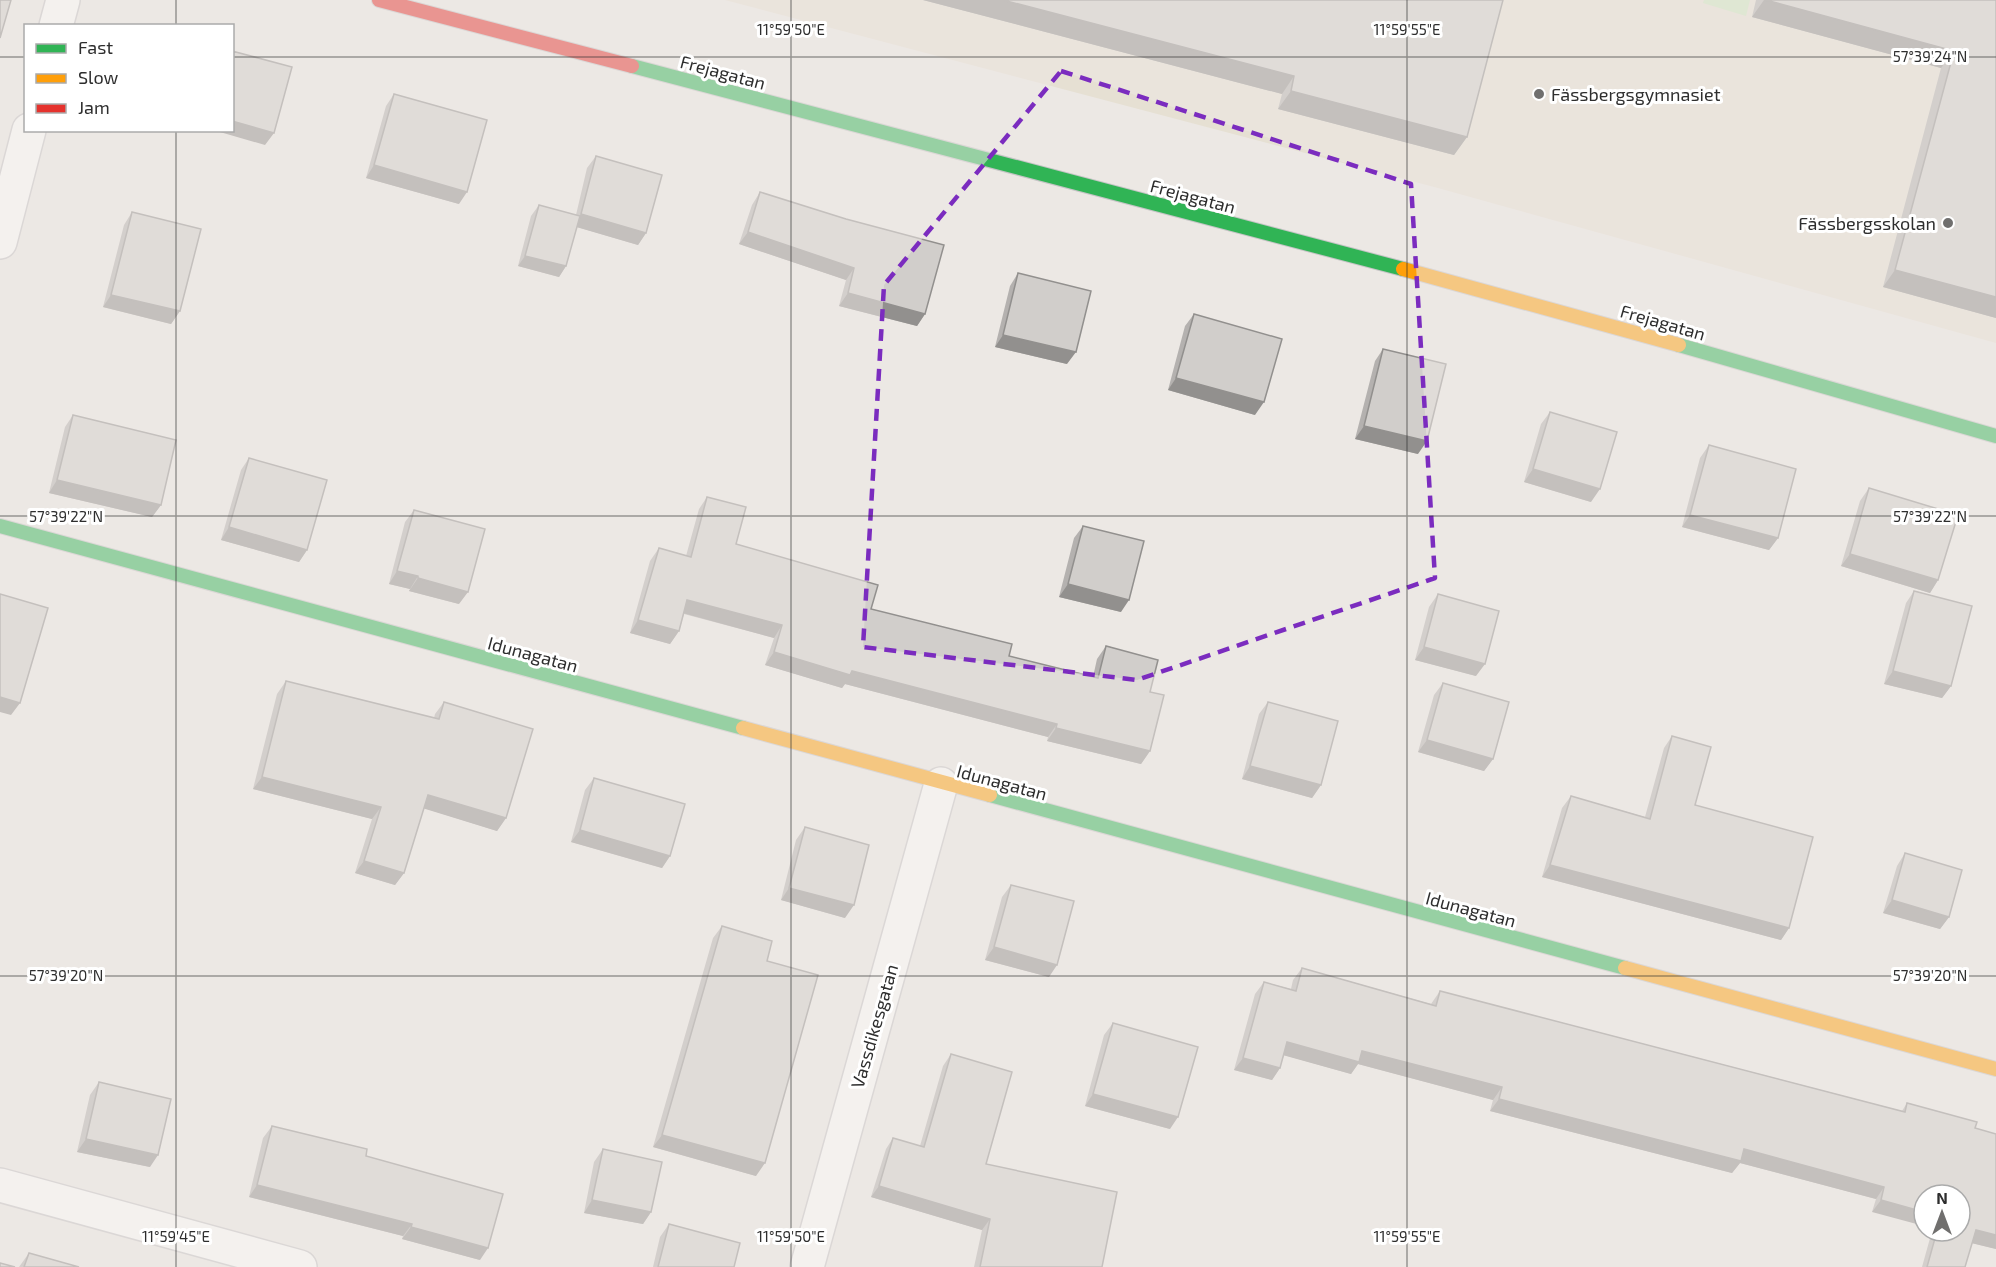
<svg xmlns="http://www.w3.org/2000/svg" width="1996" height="1267" font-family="'Exo 2',sans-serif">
<rect width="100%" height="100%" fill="#ece8e4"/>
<!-- education -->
<path fill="#e6e0d3" d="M725 0H1996V343L1438 188Z"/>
<!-- green -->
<path fill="#cee6be" d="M1704 0H1750L1746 16 1703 3Z"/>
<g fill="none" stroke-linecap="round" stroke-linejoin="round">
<!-- street casing -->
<g stroke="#c5c4c5" stroke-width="36">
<path id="street" d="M56 26 63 0
M0 242 29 130
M0 1185 300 1267
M807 1267 941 784"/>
</g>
<!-- fast casing -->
<g stroke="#c5c4c5" stroke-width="16">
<path id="fast" d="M632 66 1403 269
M1679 345 1996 436
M0 526 743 728
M990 795 1625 968"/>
</g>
<!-- slow casing -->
<g stroke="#c5c4c5" stroke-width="16">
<path id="slow" d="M1403 269 1679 345
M743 728 990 795
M1625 968 1996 1069"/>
</g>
<!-- jam casing -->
<g stroke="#c5c4c5" stroke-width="16">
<path id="jam" d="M379 0 632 66"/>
</g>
<!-- street -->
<use href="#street" stroke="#fcfcfb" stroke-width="33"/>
<!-- fast -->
<use href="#fast" stroke="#30b455" stroke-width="14"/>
<!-- slow -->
<use href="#slow" stroke="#ff9f0a" stroke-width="14"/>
<!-- jam -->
<use href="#jam" stroke="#e5322d" stroke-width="14"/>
</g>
<!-- wall -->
<path fill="#b4b1af" d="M923 0H1503L1467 137 1454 155 1278 109 1282 94Z
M1756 0H1996V318L1883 287 1941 68 1752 17Z
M394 94 459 204 366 178 386 106Z
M596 156 646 233 638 245 577 227 566 266 559 277 518 266 531 216 539 205 576 215 587 168Z
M760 192 925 314 917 326 839 306 846 280 739 244 752 205Z
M132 212 180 311 171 324 103 307 124 225Z
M1018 273 1067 364 995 347 1010 286Z
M1194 314 1255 415 1168 390 1185 326Z
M1383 349 1418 454 1355 439 1375 361Z
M1550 412 1591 502 1524 482 1541 424Z
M73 415 161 505 152 517 49 493 65 427Z
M1709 445 1778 538 1769 550 1682 527 1700 458Z
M249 458 307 550 299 562 221 540 241 470Z
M1869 488 1938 580 1930 593 1841 566 1860 501Z
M707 497 736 544 871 609 1009 656 1093 677 1097 659 1106 646 1150 692V751L1141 764 1047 741 1048 737 845 684 842 688 765 665 774 638 684 614 679 631 670 644 630 633 650 561 659 548 686 556 699 509Z
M414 510 459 604 409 591 410 589 389 584 405 522Z
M1083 526 1121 612 1059 597 1074 538Z
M1914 591 1951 686 1942 698 1884 684 1906 603Z
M1438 594 1476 676 1415 660 1429 607Z
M286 681 434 718 435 714 444 702 506 818 497 831 424 808 404 873 395 885 355 873 372 819 253 789 277 694Z
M1443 683 1493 759 1484 771 1418 752 1434 695Z
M1268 702 1321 785 1312 798 1242 779 1259 714Z
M1672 736 1695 805 1789 928 1781 940 1542 877 1562 808 1571 796 1645 817 1664 748Z
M594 778 670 856 662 868 571 842 585 790Z
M805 827 845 918 781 900 796 840Z
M1905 853 1949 917 1940 929 1883 913 1897 866Z
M1011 885 1049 977 985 960 1002 897Z
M722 926 767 961 756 1176 653 1147 713 938Z
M1302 968 1431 1004 1440 991 1902 1111 1907 1103 1975 1128 1996 1134V1249L1972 1243 1965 1267H1922L1932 1231H1960V1195L1872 1212 1876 1199 1740 1163 1732 1173 1490 1111 1493 1100 1358 1064 1351 1074 1284 1055 1280 1068 1272 1080 1234 1070 1255 994 1264 982 1291 989 1293 980Z
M1113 1023 1170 1129 1085 1106 1104 1035Z
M951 1054 986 1164 1102 1267H974L982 1230 871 1197 886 1149 893 1138 920 1146 943 1066Z
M99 1082 150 1167 77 1152 90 1095Z
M272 1126 366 1156 480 1260 402 1239 403 1236 249 1197 263 1138Z
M603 1149 651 1212 643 1224 584 1213 594 1162Z
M669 1224 734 1267H653L660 1237Z
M29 1253 79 1267H19Z"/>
<!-- shaded-wall -->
<path fill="#92908e" d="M923 0H1003L1294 76 1282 94Z
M1764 0H1766L1954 51 1941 68 1752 17Z
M1291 91 1467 137 1454 155 1278 109Z
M232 121 274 133 265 145 213 130H232Z
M374 165 467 192 459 204 366 178Z
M581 214 646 233 638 245 573 226Z
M748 232 854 268 846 280 739 244Z
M525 256 566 266 559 277 518 266Z
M1895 270 1996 297V318L1883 287Z
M848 293 925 314 917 326 839 306Z
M111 295 180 311 171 324 103 307Z
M1003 335 1076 352 1067 364 995 347Z
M1176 378 1264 402 1255 415 1168 390Z
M1364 426 1427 441 1418 454 1355 439Z
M1533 469 1600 489 1591 502 1524 482Z
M57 480 161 505 152 517 49 493Z
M1690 515 1778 538 1769 550 1682 527Z
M229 527 307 550 299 562 221 540Z
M1850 554 1938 580 1930 593 1841 566Z
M397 571 418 576 410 589 389 584Z
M418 578 468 592 459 604 409 591Z
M1068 584 1129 600 1121 612 1059 597Z
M687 600 782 625 774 638 679 612Z
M638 620 679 631 670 644 630 633Z
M1424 647 1485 664 1476 676 1415 660Z
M774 652 852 671 1057 724 1048 737 845 684 842 688 765 665Z
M1893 671 1951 686 1942 698 1884 684Z
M0 697 20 703 11 715 0 712Z
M1056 728 1150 751 1141 764 1047 741Z
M1427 740 1493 759 1484 771 1418 752Z
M1250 766 1321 785 1312 798 1242 779Z
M262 777 381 807 372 819 253 789Z
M428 795 506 818 497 831 419 807Z
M580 830 670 856 662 868 571 842Z
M364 861 404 873 395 885 355 873Z
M1550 865 1789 928 1781 940 1542 877Z
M789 888 854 905 845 918 781 900Z
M1892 900 1949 917 1940 929 1883 913Z
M994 947 1057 965 1049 977 985 960Z
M1287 1042 1362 1051 1502 1087 1493 1100 1358 1064 1351 1074 1279 1054Z
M1243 1058 1280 1068 1272 1080 1234 1070Z
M1093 1094 1178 1117 1170 1129 1085 1106Z
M1499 1099 1744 1149 1884 1187 1876 1199 1740 1163 1732 1173 1490 1111Z
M662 1135 765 1163 756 1176 653 1147Z
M86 1139 158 1155 150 1167 77 1152Z
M257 1185 412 1224 403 1236 249 1197Z
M879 1186 990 1219 982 1230 871 1197Z
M592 1200 651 1212 643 1224 584 1213Z
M1881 1200 1924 1212V1226L1872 1212Z
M411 1227 488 1248 480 1260 402 1239Z
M1976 1230 1996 1235V1249L1967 1242Z"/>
<!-- building -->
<path fill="#d1cecb" stroke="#92908e" stroke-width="1.5" d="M0 0H11L0 38Z
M1003 0H1503L1467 137 1291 91 1294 76Z
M1766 0H1996V297L1895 270 1954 51Z
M232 51 292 67 274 133 232 121Z
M394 94 487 120 467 192 374 165Z
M596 156 662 175 646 233 581 214Z
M760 192 846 219 944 245 925 314 848 293 854 268 748 232Z
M539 205 580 216 566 266 525 256Z
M132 212 201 229 180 311 111 295Z
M1018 273 1091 291 1076 352 1003 335Z
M1194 314 1282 339 1264 402 1176 378Z
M1383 349 1446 364 1427 441 1364 426Z
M1550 412 1617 432 1600 489 1533 469Z
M73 415 176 440 161 505 57 480Z
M1709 445 1796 469 1778 538 1690 515Z
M249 458 327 480 307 550 229 527Z
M1869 488 1958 515 1938 580 1850 554Z
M707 497 746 507 736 544 878 585 871 609 1012 644 1009 656 1098 678 1106 646 1158 660 1150 692 1164 695 1150 751 1056 728 1057 724 852 671 850 675 774 652 782 625 687 600 679 631 638 620 659 548 691 557Z
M414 510 485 529 468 592 418 578V576L397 571Z
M1083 526 1144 541 1129 600 1068 584Z
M1914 591 1972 606 1951 686 1893 671Z
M0 594 48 608 20 703 0 697Z
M1438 594 1499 611 1485 664 1424 647Z
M286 681 439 719 444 702 533 729 506 818 428 795 404 873 364 861 381 807 262 777Z
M1443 683 1509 702 1493 759 1427 740Z
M1268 702 1338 721 1321 785 1250 766Z
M1672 736 1711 747 1695 805 1813 837 1789 928 1550 865 1571 796 1650 819Z
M594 778 685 804 670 856 580 830Z
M805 827 869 845 854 905 789 888Z
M1905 853 1962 870 1949 917 1892 900Z
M1011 885 1074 901 1057 965 994 947Z
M722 926 772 941 767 961 818 975 765 1163 662 1135Z
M1302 968 1436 1006 1440 991 1905 1112 1907 1103 1977 1122 1975 1128 1996 1134V1235L1976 1230 1965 1267H1927L1937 1231H1960V1195H1924V1212L1881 1200 1884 1187 1744 1149 1741 1161 1499 1099 1502 1087 1362 1051 1359 1062 1287 1042 1280 1068 1243 1058 1264 982 1296 991Z
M1113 1023 1198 1047 1178 1117 1093 1094Z
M951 1054 1012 1072 986 1164 1117 1192 1102 1267H980L990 1219 879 1186 893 1138 924 1147Z
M99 1082 171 1099 158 1155 86 1139Z
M272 1126 367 1149 366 1156 503 1194 488 1248 411 1227 412 1224 257 1185Z
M603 1149 662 1162 651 1212 592 1200Z
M669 1224 740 1243 734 1267H658Z
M29 1253 79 1267H24Z
M0 1263 15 1267H0Z"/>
<!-- marked area -->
<path d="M0 0H1996V1267H0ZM1061 71 1411 184 1435 578 1137 680 863 647 884 285Z" fill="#ece8e4" fill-opacity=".55" fill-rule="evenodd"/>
<path fill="none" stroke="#7b2cbf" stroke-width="4.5" stroke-dasharray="12 8" stroke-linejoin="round" d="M1061 71 1411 184 1435 578 1137 680 863 647 884 285Z"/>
<!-- ticks -->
<path fill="none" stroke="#2e2e2e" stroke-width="1.5" stroke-opacity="0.45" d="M176 0V26M791 0V1267M1407 0V1267M0 57H26M232 57H1996M176 130V1267M0 516H1996M0 976H1996"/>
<!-- markers -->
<g fill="#706f6e" stroke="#fff" stroke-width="2">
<circle cx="1539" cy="94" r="6"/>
<circle cx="1948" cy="223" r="6"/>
</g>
<g text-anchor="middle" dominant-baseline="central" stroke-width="6" stroke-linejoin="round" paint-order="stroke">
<!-- street labels -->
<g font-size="18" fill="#2e2e2e" stroke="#fff">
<text transform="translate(723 72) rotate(15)">Frejagatan</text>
<text transform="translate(1193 196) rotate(15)">Frejagatan</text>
<text transform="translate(1663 322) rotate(16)">Frejagatan</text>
<text transform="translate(533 654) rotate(15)">Idunagatan</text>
<text transform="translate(1002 782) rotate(15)">Idunagatan</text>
<text transform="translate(1471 909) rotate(15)">Idunagatan</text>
<text transform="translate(874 1026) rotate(-74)">Vassdikesgatan</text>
</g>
<!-- poi labels -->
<g font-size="18" fill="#2e2e2e" stroke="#fff" text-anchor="start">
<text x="1551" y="94">Fässbergsgymnasiet</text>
<text x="1936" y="223" text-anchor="end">Fässbergsskolan</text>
</g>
</g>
<g font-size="15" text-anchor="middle" fill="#2e2e2e" stroke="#fff" stroke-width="6" stroke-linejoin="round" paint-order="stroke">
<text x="791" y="35">11°59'50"E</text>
<text x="1407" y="35">11°59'55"E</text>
<text x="1930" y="62">57°39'24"N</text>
<text x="66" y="522">57°39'22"N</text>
<text x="1930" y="522">57°39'22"N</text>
<text x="66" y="981">57°39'20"N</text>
<text x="1930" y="981">57°39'20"N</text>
<text x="176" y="1242">11°59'45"E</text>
<text x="791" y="1242">11°59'50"E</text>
<text x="1407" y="1242">11°59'55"E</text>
</g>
<!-- legend -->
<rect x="24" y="24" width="210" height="108" fill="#ffffff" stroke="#ababab" stroke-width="1.5"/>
<rect x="36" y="44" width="30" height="9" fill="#30b455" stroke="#ababab" stroke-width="1.5"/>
<text x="78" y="54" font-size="18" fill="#2e2e2e">Fast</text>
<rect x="36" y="74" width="30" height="9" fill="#ff9f0a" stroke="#ababab" stroke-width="1.5"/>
<text x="78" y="84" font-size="18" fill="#2e2e2e">Slow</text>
<rect x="36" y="104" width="30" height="9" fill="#e5322d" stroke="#ababab" stroke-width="1.5"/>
<text x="78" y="114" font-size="18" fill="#2e2e2e">Jam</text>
<!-- north arrow -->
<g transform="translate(1942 1213)"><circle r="28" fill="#ffffff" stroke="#ababab" stroke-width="1.5"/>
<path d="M0-4.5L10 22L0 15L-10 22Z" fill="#706f6e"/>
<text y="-9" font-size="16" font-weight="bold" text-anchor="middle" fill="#2e2e2e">N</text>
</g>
</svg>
